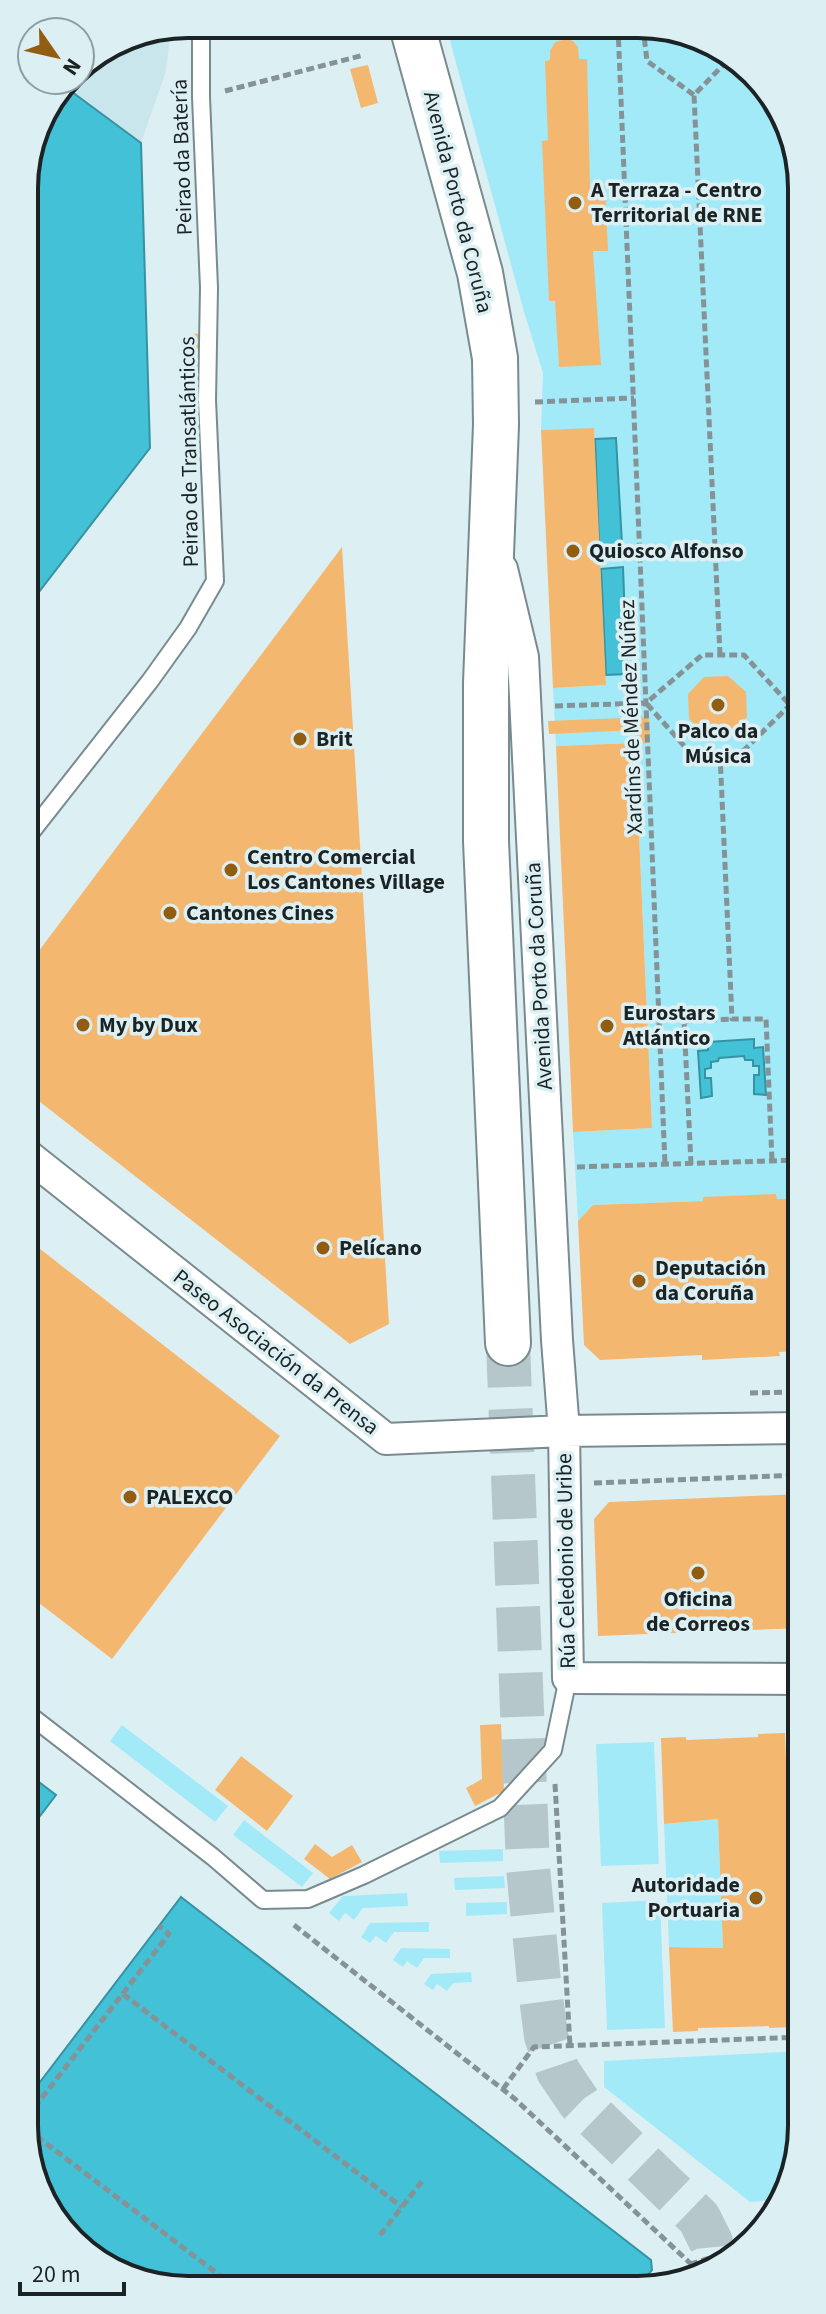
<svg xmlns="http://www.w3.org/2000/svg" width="826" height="2314" font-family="'Source Sans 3',sans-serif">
<rect width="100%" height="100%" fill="#dcf0f4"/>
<!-- built -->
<path fill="#c9e6ec" d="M171 27 166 71 141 143 64 86 68 80H80V65L126 36Z"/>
<!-- green -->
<path fill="#a3eaf8" d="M446 26 670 27 754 72 799 156 800 1198 777 1199 776 1194 703 1201 593 1205 578 1221 573 1132 652 1128 635 743 556 746 553 688 606 685 594 429 541 430 543 373 524 312Z
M122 1725 228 1806 215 1822 110 1741Z
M654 1742 659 1864 601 1866 596 1744Z
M718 1819 723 1948 669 1947 664 1824Z
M244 1820 313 1873 302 1887 233 1835Z
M503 1849V1861L440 1863 439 1851Z
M504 1876 505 1888 455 1890 454 1878Z
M407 1893 408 1906 363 1908 354 1920 345 1913 339 1921 329 1913 343 1896Z
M660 1900 665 2028 607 2030 602 1903Z
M507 1902V1914L466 1916V1903Z
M429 1922V1932H394L386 1943 376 1936 370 1943 361 1937 370 1923Z
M401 1948 450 1949V1958H424L417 1968 407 1961 403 1967 393 1960Z
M471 1972 472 1982 453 1983 447 1991 437 1984 433 1990 424 1984 431 1974Z
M802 2051V2136L776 2200 750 2202 604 2087V2061Z"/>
<!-- water -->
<path fill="#42c1d7" stroke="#3792a2" stroke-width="2" d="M64 86 141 143 150 448 25 610 24 177 41 116Z
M616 438 622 544 599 545 595 439Z
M623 567 627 674 606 675 601 569Z
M754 1039V1048L763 1047 766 1095 754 1094V1075H759V1066H753V1060H745L744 1056 719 1058 718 1061 711 1062V1068L705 1069V1078H711L712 1096 701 1098 698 1051 708 1050V1042Z
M27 1773 56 1795 27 1833Z
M181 1897 651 2260 652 2270 639 2287H156L72 2242 27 2158V2099Z"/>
<!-- building -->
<path fill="#f4b770" d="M567 39 573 41 578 47 579 59H587L590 187 605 186 608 251H593L601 365 559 367 555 301H549L542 141 548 140 545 61 550 60V51L555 42Z
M368 65 378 103 361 108 350 69Z
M205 333 206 348 193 349 192 334Z
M594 428 606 685 553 688 541 430Z
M342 547 389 1324 350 1344 26 1091V968Z
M728 676 746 692 747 717 731 734 707 735 689 719 688 694 704 677Z
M649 717 650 743 637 744V730L549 734 548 721Z
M635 743 652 1128 573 1132 556 746Z
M800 819V896H793L789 820Z
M776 1194 777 1199 800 1198 801 1351 779 1352 780 1356 702 1360V1355L600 1360 584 1345 578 1221 593 1205 703 1201V1197Z
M26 1238 280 1436 112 1659 26 1593Z
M801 1494V1628L598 1636 594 1519 609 1502Z
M501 1724 504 1791 475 1806 466 1788 482 1779 480 1725Z
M785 1733 788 1817H798L799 1844H790L793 1917H801V1943H793L797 2027 769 2028V2026L698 2028V2031L673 2032 669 1947 723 1948 718 1819 664 1824 661 1738 686 1737V1740L758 1737V1734Z
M241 1756 293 1796 267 1831 215 1790Z
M315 1844 332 1857 352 1845 362 1862 330 1879 304 1859Z"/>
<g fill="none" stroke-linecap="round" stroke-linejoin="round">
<!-- secondary-tunnel -->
<path stroke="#b6c7cb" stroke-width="44" stroke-dasharray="44 22" stroke-linecap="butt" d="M508 1343 528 1868 539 1982 546 2036 558 2071 579 2102 699 2218 711 2242 713 2262"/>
<!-- lane casing -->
<g stroke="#798b8f" stroke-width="20">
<path id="lane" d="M25 840 150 681 188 628 215 581 207 400 209 288 201 97V24
M27 1713 213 1857 263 1900 308 1899 364 1875 500 1808 553 1750 568 1678"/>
</g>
<!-- street casing -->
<g stroke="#798b8f" stroke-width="34">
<path id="street" d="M502 569 523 657 557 1340 564 1431 568 1678 801 1679
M26 1154 386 1439 564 1431 801 1428"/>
</g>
<!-- secondary casing -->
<g stroke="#798b8f" stroke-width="48">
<path id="secondary" d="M412 26 480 273 495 358 496 425 486 683V841L508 1343"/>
</g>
<!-- path -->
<path stroke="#859397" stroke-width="5" stroke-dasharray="8 4" stroke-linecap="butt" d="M618 27 665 1165
M643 27 647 61 694 95
M225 91 364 55
M606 217 700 218
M535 402 634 398
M600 558 716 553
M720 655 694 95 729 59
M647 704 693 756 741 753 790 705H800
M555 706 646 703 702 655H744L790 705
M720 754 732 1019H766L772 1161
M691 1164 684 1021 732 1019
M577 1167 800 1160
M750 1393 801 1392
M594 1483 801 1475
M555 1784 570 2046
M294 1925 515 2099 691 2264
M123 1994 402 2207
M503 2089 534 2047 802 2037
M27 2117 169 1934 159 1926
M27 2129 235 2287
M380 2235 423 2180
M676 2284 691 2264 734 2250
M600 2287 601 2286"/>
<!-- lane -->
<use href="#lane" stroke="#fff" stroke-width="16"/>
<!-- street -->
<use href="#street" stroke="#fff" stroke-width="30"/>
<!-- secondary -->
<use href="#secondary" stroke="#fff" stroke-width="44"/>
</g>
<!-- markers -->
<g fill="#925d11" stroke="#dcf0f4" stroke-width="3">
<circle cx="575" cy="203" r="8"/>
<circle cx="573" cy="551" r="8"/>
<circle cx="718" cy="705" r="8"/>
<circle cx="300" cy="739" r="8"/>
<circle cx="231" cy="870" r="8"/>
<circle cx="170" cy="913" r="8"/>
<circle cx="83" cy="1025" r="8"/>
<circle cx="607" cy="1026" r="8"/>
<circle cx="323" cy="1248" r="8"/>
<circle cx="639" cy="1281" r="8"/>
<circle cx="130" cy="1497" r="8"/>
<circle cx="698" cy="1573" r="8"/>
<circle cx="756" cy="1898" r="8"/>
</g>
<g text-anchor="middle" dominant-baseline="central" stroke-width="7" stroke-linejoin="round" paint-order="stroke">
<!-- street labels -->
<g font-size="22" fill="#1c2325" stroke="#dcf0f4">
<text transform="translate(182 157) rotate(-92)">Peirao da Batería</text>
<text transform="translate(458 202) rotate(76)">Avenida Porto da Coruña</text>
<text transform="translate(189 452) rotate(-91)">Peirao de Transatlánticos</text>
<text transform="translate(631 717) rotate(-92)">Xardíns de Méndez Núñez</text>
<text transform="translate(539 976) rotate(-93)">Avenida Porto da Coruña</text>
<text transform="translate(276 1352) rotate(38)">Paseo Asociación da Prensa</text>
<text transform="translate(566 1561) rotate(-91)">Rúa Celedonio de Uribe</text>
</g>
<!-- poi labels -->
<g font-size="22" font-weight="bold" fill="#1c2325" stroke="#dcf0f4" text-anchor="start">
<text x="591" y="190">A Terraza - Centro<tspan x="591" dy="25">Territorial de RNE</tspan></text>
<text x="589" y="551">Quiosco Alfonso</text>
<text x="718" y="731" text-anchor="middle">Palco da<tspan x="718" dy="25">Música</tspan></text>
<text x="316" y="739">Brit</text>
<text x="247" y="857">Centro Comercial<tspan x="247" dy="25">Los Cantones Village</tspan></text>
<text x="186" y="913">Cantones Cines</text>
<text x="623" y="1013">Eurostars<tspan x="623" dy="25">Atlántico</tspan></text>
<text x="99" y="1025">My by Dux</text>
<text x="339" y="1248">Pelícano</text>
<text x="655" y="1268">Deputación<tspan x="655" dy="25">da Coruña</tspan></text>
<text x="146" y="1497">PALEXCO</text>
<text x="698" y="1599" text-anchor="middle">Oficina<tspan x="698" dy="25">de Correos</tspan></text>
<text x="740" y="1885" text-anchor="end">Autoridade<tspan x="740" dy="25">Portuaria</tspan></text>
</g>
</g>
<!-- crop -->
<path d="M0 0H826V2314H0ZM188 38H638A150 150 0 0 1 788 188V2126A150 150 0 0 1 638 2276H188A150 150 0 0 1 38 2126V188A150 150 0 0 1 188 38Z" fill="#dcf0f4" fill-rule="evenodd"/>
<path fill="none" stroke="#1c2325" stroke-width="4" d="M188 38H638A150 150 0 0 1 788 188V2126A150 150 0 0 1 638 2276H188A150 150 0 0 1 38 2126V188A150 150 0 0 1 188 38Z"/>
<!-- north arrow -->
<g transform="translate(56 56) rotate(124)"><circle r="38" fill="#dcf0f4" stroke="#8f9ea1" stroke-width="2"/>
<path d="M0-6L14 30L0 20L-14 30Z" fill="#925d11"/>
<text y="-12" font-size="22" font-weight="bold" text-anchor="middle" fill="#1c2325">N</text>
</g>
<!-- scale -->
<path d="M20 2282v12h104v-12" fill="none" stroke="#1c2325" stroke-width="4"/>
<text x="32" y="2282" font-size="24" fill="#1c2325" stroke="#dcf0f4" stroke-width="6" paint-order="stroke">20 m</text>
</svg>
